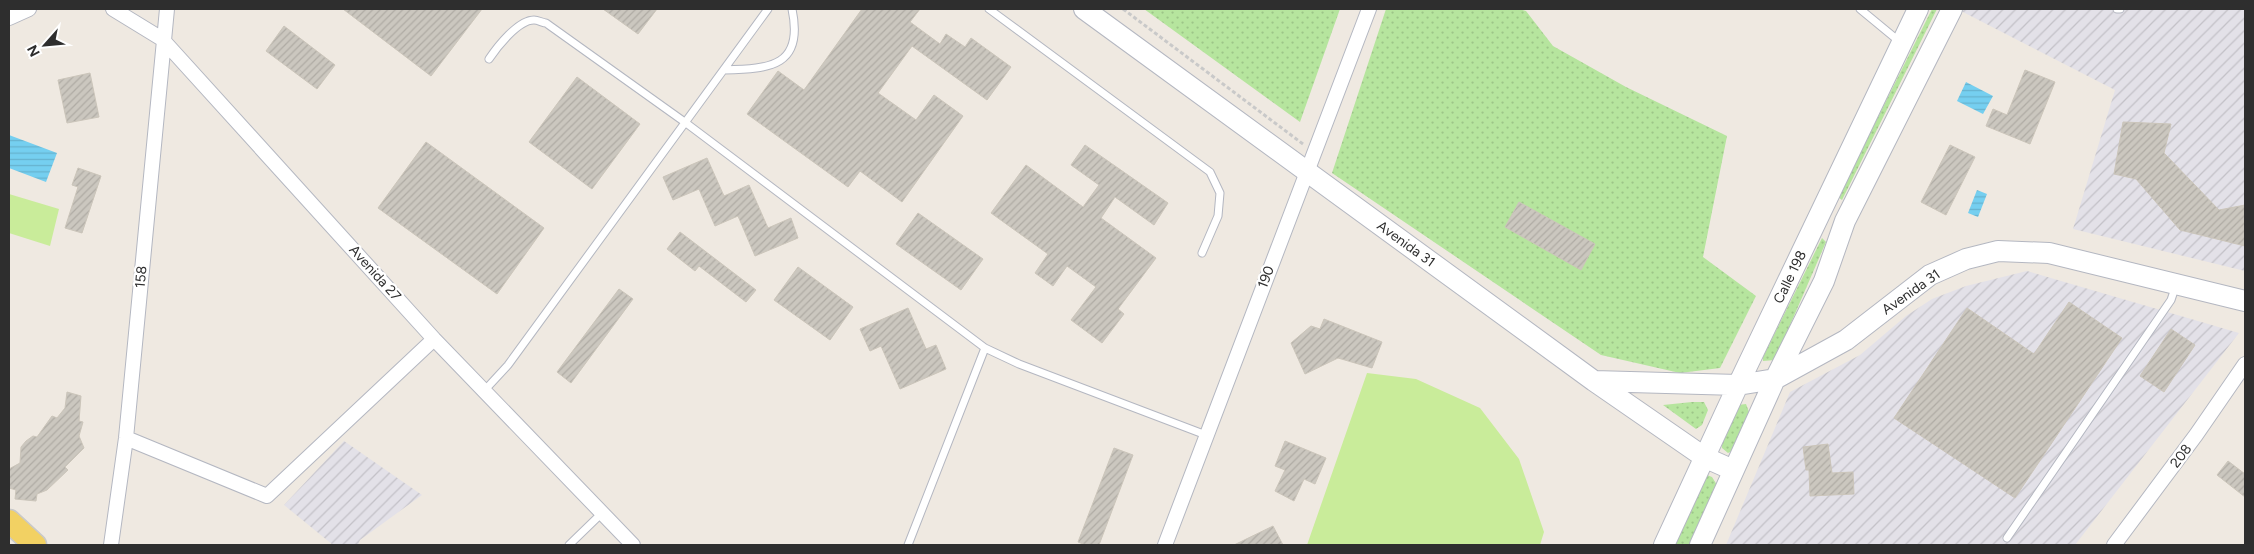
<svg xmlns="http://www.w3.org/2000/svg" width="2254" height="554" font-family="Figtree,sans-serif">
<defs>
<pattern id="industrial-furrows" width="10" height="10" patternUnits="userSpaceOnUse" patternTransform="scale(1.25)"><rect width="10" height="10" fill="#e3e1e8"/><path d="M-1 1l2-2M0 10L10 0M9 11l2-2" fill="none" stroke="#c3c1c7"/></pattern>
<pattern id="grass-dots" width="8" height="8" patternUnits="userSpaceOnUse" patternTransform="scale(1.25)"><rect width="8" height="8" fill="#b6e59e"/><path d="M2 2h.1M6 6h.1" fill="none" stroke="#9dc588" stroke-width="1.8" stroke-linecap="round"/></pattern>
<pattern id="water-rules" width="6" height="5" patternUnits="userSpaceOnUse" patternTransform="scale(1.25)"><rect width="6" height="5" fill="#75cff0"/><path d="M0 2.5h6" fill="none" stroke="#66b2ce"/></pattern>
<pattern id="building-hatch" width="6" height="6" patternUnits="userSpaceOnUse" patternTransform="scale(1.25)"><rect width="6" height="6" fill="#cbc7bf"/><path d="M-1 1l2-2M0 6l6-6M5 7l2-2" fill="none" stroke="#afaba4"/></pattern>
</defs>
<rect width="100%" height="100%" fill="#efe9e1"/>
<!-- industrial -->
<path fill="url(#industrial-furrows)" d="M1963 9H2245V271L2073 229 2115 90 1961 11Z
M2027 271 2239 333 2075 545H1726L1790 392 1860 355 1906 316 1932 299 1966 286Z
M344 441 422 495 360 540 358 545H333L284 505Z"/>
<!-- grass -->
<path fill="url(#grass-dots)" d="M1144 9H1340L1300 122Z
M1386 9H1519L1526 11 1553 46 1626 87 1727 136 1703 257 1756 296 1720 368 1680 373 1601 355 1332 173Z
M1932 9H1937L1842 200 1838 197Z
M1822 238 1826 242 1775 360 1763 361V357Z
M1692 402H1704L1708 410 1702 425 1696 429 1663 405Z
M1746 404 1749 412 1732 451 1728 453 1722 448 1721 442 1738 405Z
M1707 475 1712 477 1717 485 1690 545H1672Z"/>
<!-- pitch -->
<path fill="#c9ec9a" d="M9 194 59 209 50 246 9 233Z
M1367 373 1416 379 1480 408 1519 459 1544 532 1540 545H1307Z"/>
<!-- water -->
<path fill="url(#water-rules)" d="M1966 82 1993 96 1983 114 1957 101Z
M9 135 57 153 46 182 9 168Z
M1977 190 1987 194 1978 217 1968 213Z"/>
<!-- building -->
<path fill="url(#building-hatch)" stroke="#cbc5ba" d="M343 9H482L431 76Z
M603 9H657L638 34Z
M862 9H920L910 22 940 44 946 34 965 47 971 38 1011 67 987 100 912 46 878 93 916 120 934 95 963 116 902 202 860 171 848 187 747 114 778 71 804 90Z
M284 26 335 65 317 89 266 51Z
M2025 70 2055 82 2030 144 1986 126 1993 109 2007 115Z
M90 73 99 117 67 123 58 80Z
M577 77 640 124 592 189 529 142Z
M2123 122 2171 124 2164 153 2219 210 2245 205V246L2180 230 2136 179 2114 174Z
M426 142 544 228 497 294 378 208Z
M1085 145 1168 203 1154 225 1115 197 1101 218 1156 258 1118 309 1124 314 1102 343 1071 320 1096 287 1067 266 1053 286 1035 273 1048 254 991 213 1026 165 1083 207 1099 185 1071 165Z
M1950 145 1975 157 1946 215 1921 202Z
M707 158 724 196 749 185 768 228 791 218 798 238 755 256 738 216 715 226 699 189 673 200 663 177Z
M78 168 101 176 82 233 65 228 78 187 72 185Z
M1519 202 1595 244 1581 270 1505 227Z
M918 213 983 259 961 290 896 244Z
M680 232 756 290 746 302 699 266 695 271 667 249Z
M798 267 853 307 830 340 774 300Z
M619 289 633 299 571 383 557 372Z
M2069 302 2122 338 2015 498 1894 418 1967 308 2034 354Z
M908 308 926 349 936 345 946 369 900 389 881 346 870 351 860 329Z
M1324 319 1382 342 1372 368 1338 358 1305 374 1291 343 1311 326 1320 329Z
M2171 329 2195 345 2164 392 2140 376Z
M67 392 81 396 79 421 83 422 79 436 84 448 65 467 68 470 47 490 37 494 36 501 15 499 16 490 9 488V469L20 463 21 447 26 441 33 436 37 437 52 416 57 418 65 408Z
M1285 441 1326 458 1315 484 1304 479 1294 501 1275 491 1285 470 1275 466Z
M1828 444 1832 473 1853 472 1854 494 1810 496 1809 470H1806L1803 447Z
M1114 448 1133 455 1099 545H1086L1078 542Z
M2228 461 2245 474V497L2217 475Z
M1273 526 1283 545H1234Z"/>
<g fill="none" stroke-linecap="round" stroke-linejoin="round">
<!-- lane casing -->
<g stroke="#b4b7c1" stroke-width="9">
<path id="lane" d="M989 9 1210 172 1220 193 1218 216 1202 253
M1860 9 1900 42
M2117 9H2120
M489 59C497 47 518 20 534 20 538 20 543 23 546 23L686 123 985 348 1019 364 1206 435
M724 70C771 69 804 66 792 9
M484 391 508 365 768 9
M2007 538 2171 300 2176 285
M569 545 602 513
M908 545 985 348"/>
</g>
<!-- street casing -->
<g stroke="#b4b7c1" stroke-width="16">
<path id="street" d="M113 9 162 39 434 339 633 545
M9 18 29 9
M126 438 267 496 434 339
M111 545 126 438 167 9
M1165 545 1369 9
M2114 545 2196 435 2245 364"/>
</g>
<!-- secondary casing -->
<g stroke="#b4b7c1" stroke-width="22">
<path id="secondary" d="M1084 9 1594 381 1704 457 1733 470
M1594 381 1738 385 1775 379 1846 340 1930 275 1966 259 1998 251 2049 253 2245 301
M1664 545 1738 385 1918 9
M1700 545 1775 379 1824 281 1845 221 1952 9"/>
</g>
<!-- primary casing -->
<g stroke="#c9c9c9" stroke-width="25">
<path id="primary" d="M9 521 35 545"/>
</g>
<!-- path -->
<path stroke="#c9c9c9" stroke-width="3" stroke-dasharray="4 2.5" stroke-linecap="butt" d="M1123 9 1303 144"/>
<!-- lane -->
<use href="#lane" stroke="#fff" stroke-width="7"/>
<!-- street -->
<use href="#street" stroke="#fff" stroke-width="14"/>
<!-- secondary -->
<use href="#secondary" stroke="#fff" stroke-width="20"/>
<!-- primary -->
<use href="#primary" stroke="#f2d163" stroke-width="22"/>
</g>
<g text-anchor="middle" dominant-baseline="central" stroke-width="4.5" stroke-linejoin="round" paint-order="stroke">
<!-- street labels -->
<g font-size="14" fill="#2e2e2e" stroke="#fff">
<text transform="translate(1406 244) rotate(36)">Avenida 31</text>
<text transform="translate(375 273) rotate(48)">Avenida 27</text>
<text transform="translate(141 277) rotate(-85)">158</text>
<text transform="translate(1266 277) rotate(-69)">190</text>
<text transform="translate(1790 277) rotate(-64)">Calle 198</text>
<text transform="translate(1911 292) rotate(-35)">Avenida 31</text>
<text transform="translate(2181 456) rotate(-53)">208</text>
</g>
</g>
<!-- border -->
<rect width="2254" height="554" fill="none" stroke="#2e2e2e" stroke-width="20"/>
<!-- north arrow -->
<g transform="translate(45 45) rotate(243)" stroke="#ffffff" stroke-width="4" paint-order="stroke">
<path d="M0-4L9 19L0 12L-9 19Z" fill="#2e2e2e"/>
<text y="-8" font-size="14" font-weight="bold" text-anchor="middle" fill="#2e2e2e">N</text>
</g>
</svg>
